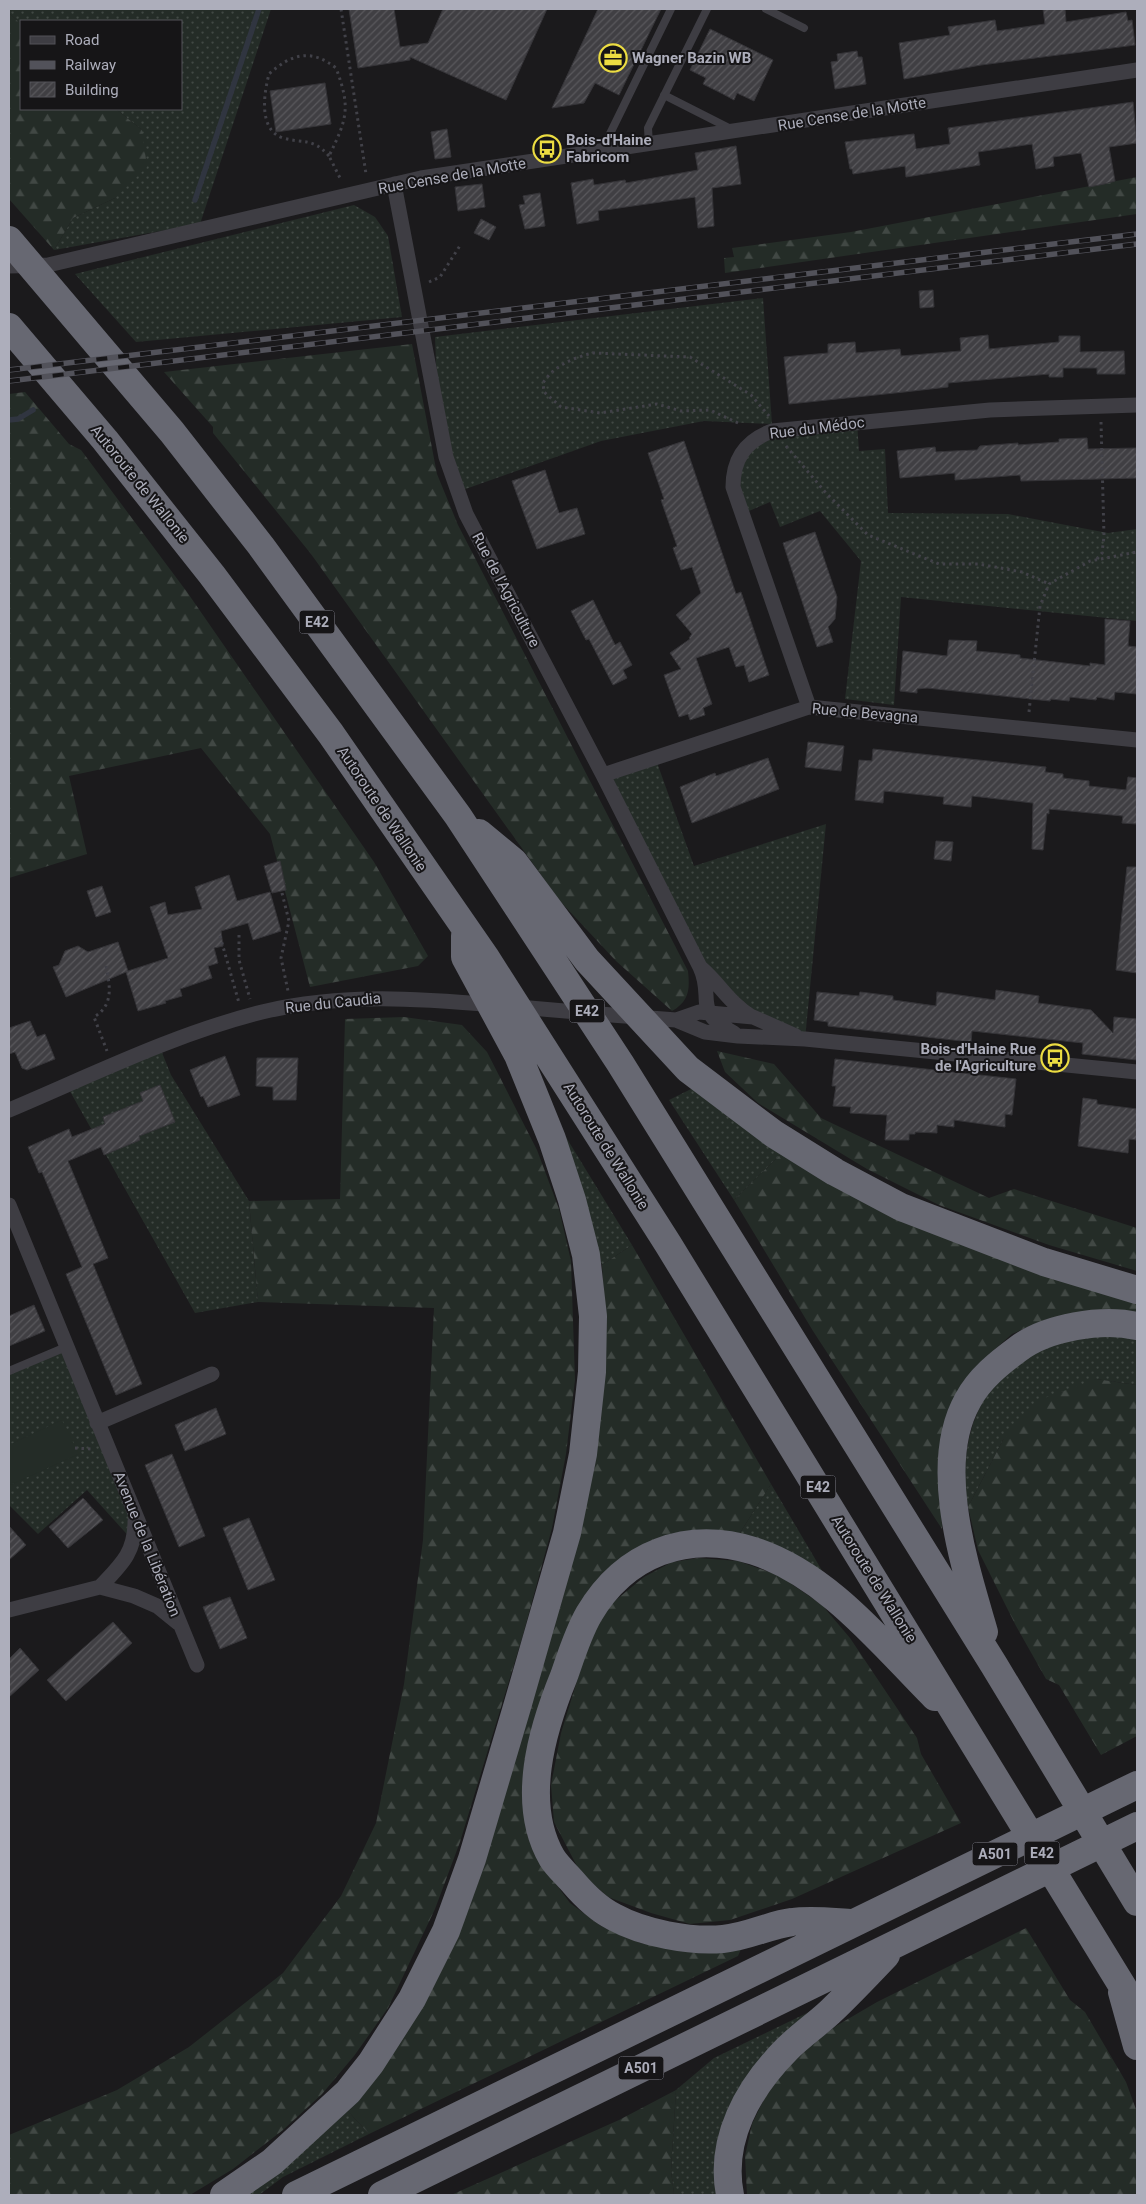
<svg xmlns="http://www.w3.org/2000/svg" width="1146" height="2204" font-family="Roboto,sans-serif">
<defs>
<pattern id="grass-dots" width="8" height="8" patternUnits="userSpaceOnUse" patternTransform="scale(1.25)"><rect width="8" height="8" fill="#242c27"/><path d="M2 2h.1M6 6h.1" fill="none" stroke="#414844" stroke-width="1.8" stroke-linecap="round"/></pattern>
<pattern id="forest-firs" width="22" height="20" patternUnits="userSpaceOnUse" patternTransform="scale(1.25)"><rect width="22" height="20" fill="#242c27"/><path d="M5 1l3.5 6h-7zM16 11l3.5 6h-7z" fill="#414844"/></pattern>
<pattern id="building-hatch" width="6" height="6" patternUnits="userSpaceOnUse" patternTransform="scale(1.25)"><rect width="6" height="6" fill="#403f43"/><path d="M-1 1l2-2M0 6l6-6M5 7l2-2" fill="none" stroke="#59585c"/></pattern>
</defs>
<rect width="100%" height="100%" fill="#1b1a1c"/>
<!-- grass -->
<path fill="url(#grass-dots)" d="M9 9H274H271L200 224 54 250 73 218 115 198 142 130 116 109H181V21H21V24L9 13Z
M354 205 375 217 388 236 402 317 136 342 75 274Z
M763 298 772 424 704 421 601 441 457 492 438 413 435 337Z
M857 422 859 451 885 449 888 513 1008 514 1108 533 1137 529V621L901 597 894 705 845 699 861 561 820 511 780 527 770 502 742 514 733 468 754 440Z
M655 757 694 866 826 824 805 1039 753 1017 710 975 603 775Z
M159 1045 171 1075 249 1201 258 1302 195 1313 67 1086Z
M695 1087 783 1152 734 1200 669 1100Z
M550 1111 632 1245 602 1265Z
M1093 1334 1137 1337V1385L1096 1379 1003 1440 968 1507C959 1457 971 1400 1011 1367 1017 1362 1023 1355 1030 1352 1049 1344 1072 1340 1093 1334Z
M66 1347 135 1515 133 1541 87 1490 38 1534 9 1505V1372Z
M771 1484 827 1579 738 1536Z
M809 2012C780 2040 738 2073 729 2114 723 2140 724 2169 722 2195H674L671 2170 676 2090 714 2058Z
M345 2108 369 2134 283 2177 259 2195H240Z"/>
<!-- forest -->
<path fill="url(#forest-firs)" d="M9 13 21 24V109H116L142 130 147 167 115 198 73 218 54 250 9 199Z
M1137 177V214L725 273 724 258 734 257 732 248 851 232Z
M412 344 437 474 458 525 688 971C690 990 689 1001 672 1011L616 961 559 900 311 554 213 433V427L164 372Z
M25 392 69 444 81 450 187 592 374 862 428 956 418 966 310 987 270 834 201 748 69 776 87 854 9 878V394Z
M404 1017 462 1025 487 1052 537 1150 559 1209 571 1261 575 1380 566 1454 552 1528 523 1635 460 1842 435 1909 388 2008 354 2056 322 2094 283 2130 233 2169 190 2195H9V2135L117 2090 189 2047 283 1973 341 1896 376 1823 404 1684 423 1540 434 1308 258 1302 249 1201 340 1199 345 1019Z
M717 1051 774 1064 821 1118 989 1198 1014 1189 1137 1228V1271L1049 1245 939 1205 867 1169 758 1103 725 1072Z
M783 1152 1137 1298V1316L1095 1311 1047 1319 1012 1334 984 1359 941 1484 942 1529 813 1331 734 1200Z
M632 1245 771 1484 738 1536 690 1533 562 1640 541 1864 570 1903 601 1926 640 1943 691 1952 742 1947 738 1956 369 2134 345 2108 473 1888 606 1328 602 1265Z
M1096 1379 1137 1385V1736L1101 1755 1059 1685 1046 1679 1016 1626 978 1550 968 1507 1003 1440 1039 1400Z
M699 1558 738 1561 780 1576 822 1605 850 1638 917 1738 921 1754 961 1823 792 1899 730 1920 690 1924 651 1913 608 1897 580 1872 554 1822 551 1785 561 1733 591 1635 611 1604 644 1577 672 1562Z
M1026 1928 1070 2000 1085 2012 1126 2082 1137 2112V2195H747L745 2156 752 2124 768 2091 793 2058 836 2026 877 2002Z
M676 2090 671 2170 674 2195H451L619 2120Z"/>
<!-- park -->
<path fill="#242c27" d="M62 1420 79 1454 10 1485 9 1445Z"/>
<g fill="none" stroke-linecap="round" stroke-linejoin="round">
<!-- stream -->
<path stroke="#303540" stroke-width="5.5" d="M195 200 259 9
M9 420 18 419 33 410"/>
</g>
<!-- building -->
<path fill="url(#building-hatch)" stroke="#353438" d="M349 9H394L400 47 428 43 443 9H547L506 100 410 57V60L358 68Z
M598 9H661L619 95 595 83 584 103 552 108Z
M1043 9H1065L1066 22 1126 12 1128 21 1132 20 1135 45 981 65 904 79 899 43 950 35 948 27 995 20 997 31 1045 24Z
M710 29 773 60 754 101 737 93 734 100 723 94 703 84 706 78 690 70Z
M857 51 858 57H862L866 84 835 89 831 62 838 61 837 54Z
M325 83 331 124 276 132 270 91Z
M1133 102 1137 143 1109 147 1115 181 1104 184 1089 187 1081 153 1053 157 1054 166 1036 169 1032 144 978 152 980 165 906 177 905 166 853 174 852 169H850L845 142 914 134 916 149 950 144 948 128Z
M447 129 451 157 435 159 431 132Z
M736 146 741 184 712 188 714 226 698 228 695 197 598 211 599 220 577 224 571 183 593 179 594 185 625 180 626 183 698 170 695 153Z
M482 184 485 207 458 211 455 187Z
M540 193 545 226 525 229 519 205 525 204 523 196Z
M481 219 496 227 489 240 474 233Z
M933 290 934 307 920 308 919 291Z
M988 335 989 349 1059 342V336H1080V352L1124 351 1125 374H1097V368H1063V377H1049V374L1026 376 948 383V387L904 392 789 404 784 357 828 353V344L855 342 856 353 900 349 901 356 961 351 960 338Z
M1087 438 1088 449 1137 448V478L1021 481 1020 475 955 480V473L900 478 897 451 935 447 936 452 954 451 977 450 980 446 1018 443V445L1059 442V439Z
M684 441 736 594 741 592 769 675 749 682 744 665 736 667 729 647 696 658 712 704 703 708 705 715 690 720 688 714 679 717 664 675 681 669 670 653 690 639 689 638 692 634 676 615 701 593 692 567 681 570 673 548 677 546 661 500 664 499 648 453Z
M545 470 559 513 577 508 585 534 537 549 512 481Z
M815 532 837 597 835 619 828 627 833 642 817 647 783 543Z
M593 600 615 645 620 642 632 665 623 670 627 678 613 685 589 639 586 640 571 611Z
M1105 619 1130 621 1128 646 1137 647V694L1115 692 1114 700 1097 697 1096 700 1070 697 1069 701 1051 699 1050 701 927 688 917 689V693L900 691 903 651 947 656 949 640 977 641 976 651 1020 655V658L1090 666V663L1105 665Z
M808 742 844 746 841 771 805 767Z
M873 749 1046 767 1045 772 1063 774V778L1089 781V786L1126 790 1128 777 1137 778V824L1122 823 1123 816 1049 809V814L1047 813 1043 850 1032 849 1033 803 972 796 971 807 943 804 944 797 884 791 883 803 855 800 859 760 872 761Z
M768 758 779 789 692 823 680 787 715 773 716 776Z
M936 841 953 842 951 861 934 859Z
M280 861 286 890 272 893 264 866Z
M1127 867H1137V973L1116 970Z
M229 875 237 901 270 892 281 931 253 940 248 923 221 931 223 946 214 948 218 963 208 966 212 978 180 989 182 996 165 1001 166 1003 138 1011 126 972 66 997 53 967 59 965 65 951 78 946 88 952 118 942 128 971 168 958 150 907 165 902 168 915 202 909 195 887Z
M102 886 111 912 96 917 87 891Z
M996 990 1039 996 1038 1003 1091 1010 1113 1033 1114 1017 1137 1019V1060L1082 1054 1083 1043 972 1031 971 1042 828 1026V1022L814 1020 817 992 859 996 860 992 893 996V1000L936 1006 937 992 995 1000Z
M30 1021 37 1037 45 1034 55 1059 27 1070 22 1068 15 1052 9 1054V1028Z
M225 1056 240 1095 208 1107 203 1096 201 1097 190 1070Z
M257 1058H298L296 1100H273V1087L256 1086Z
M835 1059 1016 1079 1012 1115 1005 1114V1127L954 1120V1127L937 1125V1133L915 1132V1134H909V1140H885L887 1115 850 1113 851 1107 833 1106 836 1086H832Z
M160 1085 175 1122 139 1136 140 1140 104 1155 101 1147 68 1161 108 1258 93 1264 142 1384 116 1395 66 1274 82 1267 42 1172 39 1173 28 1147 69 1129 72 1137 105 1124 103 1117 143 1101 140 1093Z
M1083 1098 1097 1100V1104L1137 1109V1140L1129 1139 1128 1153 1078 1146Z
M34 1305 45 1331 9 1346V1316Z
M216 1408 226 1434 185 1451 175 1425Z
M172 1454 205 1536 179 1547 145 1465Z
M83 1498 103 1520 68 1548 49 1527Z
M249 1518 275 1580 248 1590 223 1528Z
M9 1526 26 1545 9 1560Z
M230 1597 247 1638 220 1649 203 1607Z
M113 1622 132 1643 66 1701 47 1680Z
M20 1648 39 1670 9 1697V1659Z"/>
<g fill="none" stroke-linecap="round" stroke-linejoin="round">
<!-- path -->
<path stroke="#414148" stroke-width="3" stroke-dasharray="2.5 4" stroke-linecap="butt" d="M341 9 366 174
M329 156C312 137 304 144 283 138 258 130 264 93 269 74 291 54 311 48 336 68 351 108 347 119 329 156L341 180
M429 282 440 277 461 244
M738 423 710 410 681 411 657 404 600 413 561 407 544 392 543 383C553 366 575 357 593 353L690 357 751 395 769 416
M786 446 826 493 868 535 939 564H979L1022 572 1049 584
M1097 559 1102 553 1104 536 1101 422
M1029 712 1040 606 1049 584 1090 561 1137 552
M282 893 289 921 281 958 288 991
M239 935V960L250 999
M220 936 239 1003
M106 966C110 986 114 1005 94 1017L107 1051
M75 1448 92 1449"/>
<!-- lane -->
<path stroke="#3e3d43" stroke-width="8" d="M766 9 804 28
M664 95 731 129
M649 145 648 128 707 9
M602 150 671 9
M9 1371 66 1347"/>
<!-- street -->
<path stroke="#3e3d43" stroke-width="15" d="M394 184 446 457 466 514 603 775 700 967C715 999 691 1010 734 1033
M9 266 48 265 421 178 1137 70
M809 707 733 487C733 459 745 441 772 431L990 410 1137 405
M603 775 809 707 1137 740
M700 967C721 985 727 1001 752 1017
M676 1020 699 1012 753 1017 796 1036
M9 1110C92 1075 174 1034 262 1012 347 992 422 999 507 1006 563 1011 620 1016 676 1020L705 1032 738 1036 805 1039 1137 1072
M9 1205 197 1665
M97 1423 212 1374
M100 1587C121 1565 135 1553 135 1521
M9 1610 100 1587 134 1596 157 1606 178 1623"/>
<!-- highway -->
<path stroke="#676872" stroke-width="28" d="M9 240 172 432 261 546 458 816 620 1063 994 1665 1137 1902
M9 327 105 440 212 575 331 734 486 958 668 1244 1137 2010
M479 833 514 862 587 960 688 1069 774 1134 835 1172 901 1207 1044 1262 1137 1290
M984 1632C965 1566 931 1465 968 1400 979 1379 999 1363 1018 1349 1047 1327 1102 1318 1137 1326
M853 1923C834 1922 811 1919 792 1922 769 1925 747 1937 723 1939 690 1942 643 1933 614 1917 598 1909 583 1894 572 1881 565 1873 557 1866 552 1858 520 1803 542 1730 564 1676 571 1656 578 1633 589 1614 625 1553 687 1530 754 1551 828 1575 882 1644 935 1697
M1122 1992 1137 2046
M224 2195 272 2162 348 2092 371 2063 412 1999 446 1931 472 1859 517 1707 567 1533 583 1454 592 1372 593 1316 586 1255 572 1200 552 1139 518 1055 465 957V936
M296 2195 1137 1785
M382 2195 1137 1826
M730 2195C719 2140 748 2088 787 2049 800 2036 816 2025 830 2012 849 1994 868 1974 886 1955"/>
<!-- rail casing -->
<g stroke="#52525a" stroke-width="5.5">
<path id="rail" d="M9 370 1137 234
M9 381 1137 244"/>
</g>
<!-- rail -->
<use href="#rail" stroke="#161517" stroke-width="4" stroke-dasharray="11" stroke-linecap="butt"/>
</g>
<!-- icons -->
<defs>
<g id="office-ring" transform="scale(1.4375)"><circle r="9.5" fill="#161517" stroke="#ecdd42" stroke-width="1.5"/><path d="M-6-3h4V-5.5h4V-3h4V5H-6ZM-1-4.5V-3h2v-1.5ZM-6 0V1H6V0Z" fill="#ecdd42"/></g>
<g id="bus-ring" transform="scale(1.4375)"><circle r="9.5" fill="#161517" stroke="#ecdd42" stroke-width="1.5"/><path d="M-5-6H5V4H4V6H2V4H-2V6H-4V4H-5ZM-3.5-4V0h7V-4ZM-3.5 1.2v1.5H-2V1.2ZM2 1.2v1.5H3.5V1.2Z" fill="#ecdd42"/></g>
</defs>
<g fill-rule="evenodd">
<use href="#office-ring" x="613" y="58"/>
<use href="#bus-ring" x="547" y="149"/>
<use href="#bus-ring" x="1055" y="1058"/>
</g>
<g text-anchor="middle" dominant-baseline="central" stroke-width="4" stroke-linejoin="round" paint-order="stroke">
<!-- shield labels -->
<g fill="#161517" stroke="#80808a" stroke-width="1">
<rect x="299.5" y="610.5" width="35" height="23" rx="4"/>
<rect x="569.5" y="999.5" width="35" height="23" rx="4"/>
<rect x="800.5" y="1475.5" width="35" height="23" rx="4"/>
<rect x="1024.5" y="1841.5" width="35" height="23" rx="4"/>
<rect x="972.5" y="1842.5" width="45" height="23" rx="4"/>
<rect x="618.5" y="2056.5" width="45" height="23" rx="4"/>
</g>
<g font-size="14" font-weight="bold" fill="#adaebb">
<text x="317" y="622">E42</text>
<text x="587" y="1011">E42</text>
<text x="818" y="1487">E42</text>
<text x="1042" y="1853">E42</text>
<text x="995" y="1854">A501</text>
<text x="641" y="2068">A501</text>
</g>
<!-- poi labels -->
<g font-size="15" font-weight="bold" fill="#adaebb" stroke="#161517" text-anchor="start">
<text x="632" y="58">Wagner Bazin WB</text>
<text x="566" y="140">Bois-d'Haine<tspan x="566" dy="17">Fabricom</tspan></text>
<text x="1036" y="1049" text-anchor="end">Bois-d'Haine Rue<tspan x="1036" dy="17">de l'Agriculture</tspan></text>
</g>
<!-- street labels -->
<g font-size="15" fill="#adaebb" stroke="#161517">
<text transform="translate(852 114) rotate(-9)">Rue Cense de la Motte</text>
<text transform="translate(452 176) rotate(-10)">Rue Cense de la Motte</text>
<text transform="translate(817 428) rotate(-7)">Rue du Médoc</text>
<text transform="translate(140 484) rotate(51)">Autoroute de Wallonie</text>
<text transform="translate(506 590) rotate(62)">Rue de l'Agriculture</text>
<text transform="translate(865 713) rotate(5)">Rue de Bevagna</text>
<text transform="translate(382 809) rotate(56)">Autoroute de Wallonie</text>
<text transform="translate(333 1003) rotate(-6)">Rue du Caudia</text>
<text transform="translate(606 1146) rotate(58)">Autoroute de Wallonie</text>
<text transform="translate(147 1544) rotate(68)">Avenue de la Libération</text>
<text transform="translate(874 1579) rotate(58)">Autoroute de Wallonie</text>
</g>
</g>
<!-- border -->
<rect width="1146" height="2204" fill="none" stroke="#adaebb" stroke-width="20"/>
<!-- legend -->
<rect x="20" y="20" width="162" height="90" fill="#161517" stroke="#525259"/>
<rect x="30" y="36" width="25" height="8" fill="#3e3d43" stroke="#525259"/>
<text x="65" y="45" font-size="15" fill="#adaebb">Road</text>
<rect x="30" y="61" width="25" height="8" fill="#52525a" stroke="#525259"/>
<text x="65" y="70" font-size="15" fill="#adaebb">Railway</text>
<rect x="30" y="82" width="25" height="15" fill="url(#building-hatch)" stroke="#525259"/>
<text x="65" y="95" font-size="15" fill="#adaebb">Building</text>
</svg>
